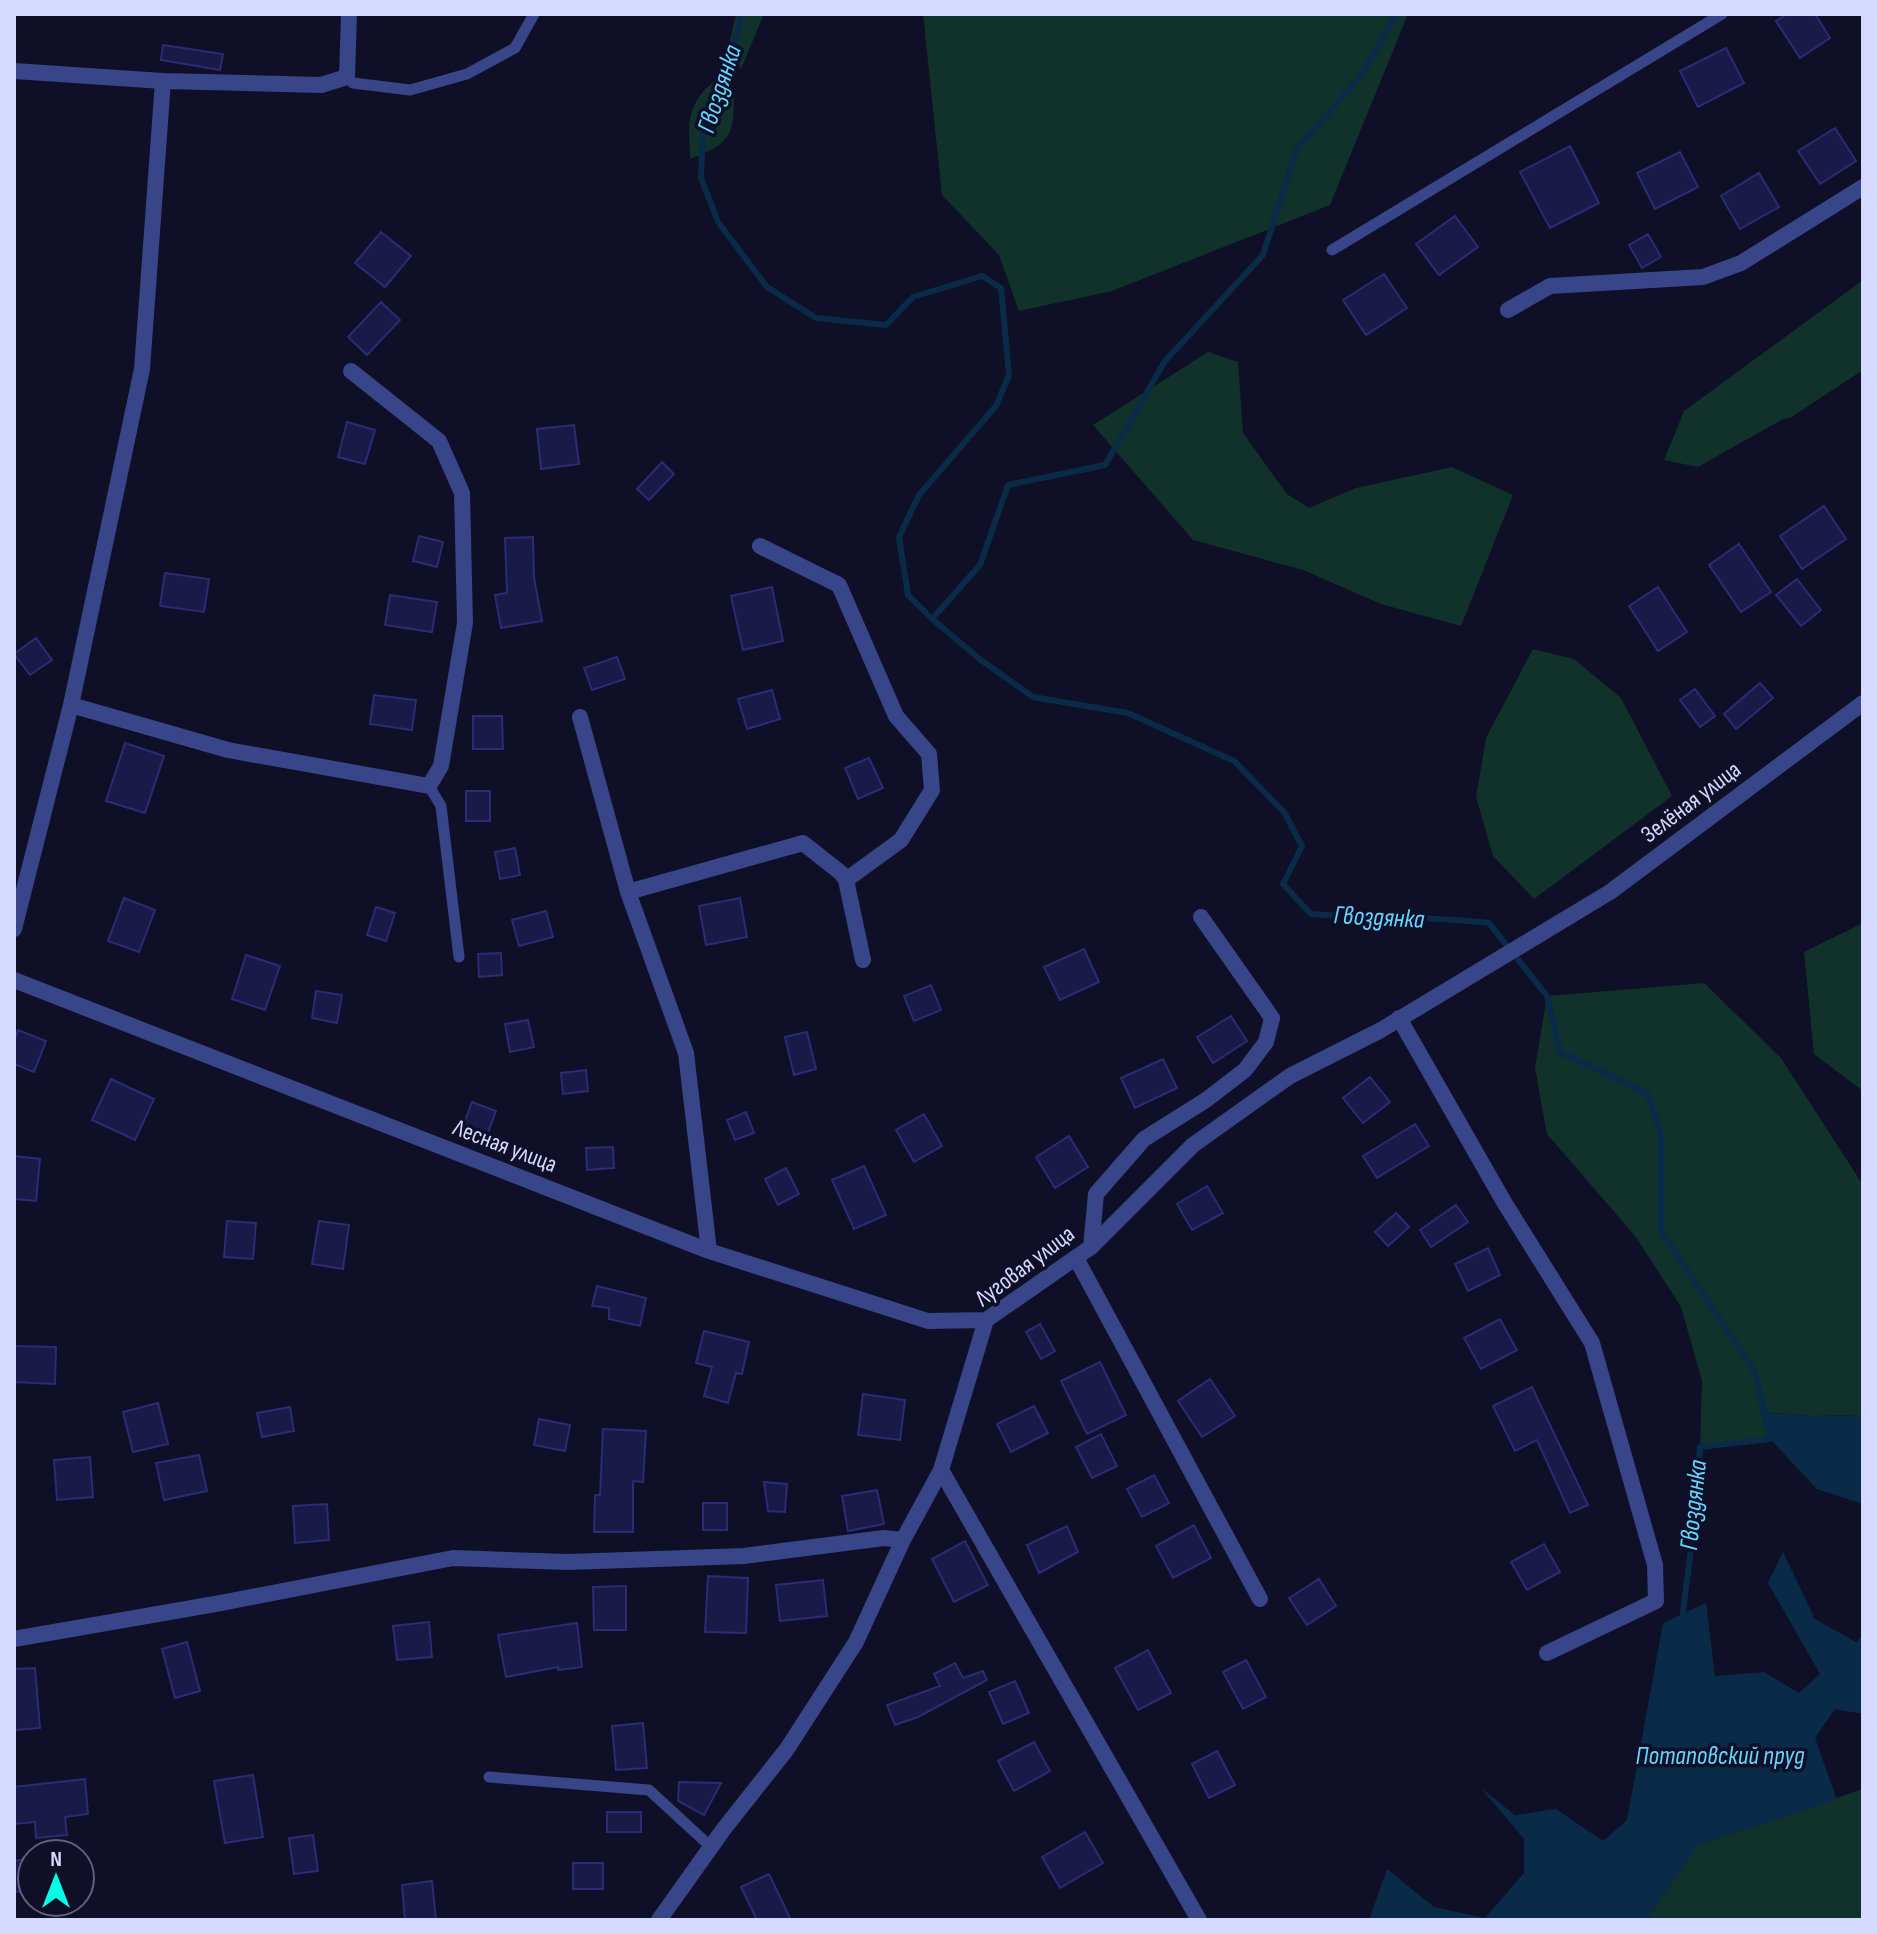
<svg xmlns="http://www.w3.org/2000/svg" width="1877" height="1934" font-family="'Sofia Sans Condensed',sans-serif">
<rect width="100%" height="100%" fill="#0f0f27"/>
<!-- green -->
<path fill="#11322a" d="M736 14H764L741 69 727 53Z
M923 14H1408L1330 205 1112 291 1019 311 999 255 942 195Z
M713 82 734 91C734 135 733 143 690 159 689 125 685 106 713 82Z
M1863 280V370L1790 418 1783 419 1698 467 1664 460 1684 411Z
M1208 352 1238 362 1243 433 1287 494 1309 508 1356 488 1452 467 1513 495 1461 626 1381 604 1303 570 1193 540 1093 425Z
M1533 649 1574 659 1621 698 1672 796 1534 899 1493 856 1476 797 1486 738Z
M1863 923V1091L1814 1054 1804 952Z
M1704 983 1781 1058 1863 1185V1415L1813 1416 1765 1412 1770 1439 1700 1447 1702 1381 1681 1307 1636 1237 1547 1134 1535 1068 1547 996Z
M1863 1789V1920H1646L1697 1845Z"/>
<!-- water -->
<path fill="#092b47" d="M1764 1412 1813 1416 1863 1415V1504L1817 1489 1770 1439Z
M1783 1552 1815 1619 1856 1642 1863 1636V1714L1835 1709 1815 1738 1837 1800 1698 1845 1646 1920H1369L1387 1869 1434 1907 1485 1918 1524 1873V1839L1481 1788 1515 1815 1556 1809 1603 1841 1627 1820 1663 1623 1706 1603 1715 1676 1764 1672 1799 1693 1820 1674 1768 1583Z"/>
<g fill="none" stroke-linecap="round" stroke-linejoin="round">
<!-- stream -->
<path stroke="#092b47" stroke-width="6" d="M742 14 725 87 703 125 701 178 718 222 767 287 816 318 886 325 913 297 982 276 1001 288 1009 375 996 406 919 495 899 537 908 595 932 619 981 660 1033 697 1128 713 1234 761 1284 812 1302 846 1283 884 1311 914C1371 918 1430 916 1489 923L1547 996 1560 1052 1648 1095 1661 1133V1231L1755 1372 1770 1439 1700 1447 1693 1533 1682 1620
M932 619 980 565 1008 485 1105 465 1165 361 1263 255 1297 148 1361 76 1396 14"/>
</g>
<!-- building -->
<path fill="#1a1a49" stroke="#2b2b76" stroke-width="2" d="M1787 14H1815L1830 38 1800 58 1776 21Z
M163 45 223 54 220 70 161 60Z
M1726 48 1744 83 1698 107 1680 71Z
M1835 128 1856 161 1820 184 1798 151Z
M1570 146 1599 203 1550 228 1520 172Z
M1680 152 1698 187 1655 209 1637 173Z
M1759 173 1779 207 1740 229 1721 196Z
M1455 216 1478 247 1439 275 1416 244Z
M381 232 411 256 385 287 355 263Z
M1648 234 1661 257 1642 268 1629 245Z
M1384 274 1407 308 1366 335 1343 300Z
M381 302 400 320 367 355 348 337Z
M347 422 375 430 365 464 338 457Z
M574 425 579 464 541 469 537 429Z
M662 462 674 474 649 500 637 489Z
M1824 506 1846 539 1802 569 1780 536Z
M419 536 443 542 437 567 413 561Z
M533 537 534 578 542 621 501 628 495 595 507 593 505 538Z
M1739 544 1771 592 1741 612 1709 565Z
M165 573 209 579 204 612 160 606Z
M1797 579 1821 610 1801 626 1776 595Z
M772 587 783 641 743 650 731 596Z
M1658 587 1687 632 1658 651 1629 606Z
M390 595 437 602 432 632 385 625Z
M36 638 52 660 30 675 14 654Z
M617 657 625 679 592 690 584 668Z
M1760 683 1773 698 1736 729 1724 714Z
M1695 689 1715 716 1700 727 1680 700Z
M772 690 780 719 747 729 738 699Z
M374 695 416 700 412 730 370 724Z
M473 716H502L503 749H473Z
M125 743 164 756 145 813 106 801Z
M869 758 883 788 858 799 845 768Z
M466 791H490V821H466Z
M515 848 520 875 500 879 495 852Z
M124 898 155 910 139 952 108 941Z
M740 898 747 937 706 945 699 906Z
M376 907 395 913 386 941 367 935Z
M546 911 553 937 519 946 512 920Z
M1084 949 1099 982 1060 1000 1044 967Z
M501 953 502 975 479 977 478 954Z
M246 955 280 966 265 1010 232 999Z
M931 985 941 1010 914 1021 904 996Z
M316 991 342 995 337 1023 312 1018Z
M1231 1016 1247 1041 1213 1063 1197 1037Z
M528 1020 534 1047 510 1052 505 1024Z
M18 1030 46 1041 34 1072 14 1064V1041Z
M807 1032 816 1069 794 1075 785 1037Z
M1163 1059 1177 1088 1135 1108 1121 1078Z
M586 1070 588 1091 563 1094 561 1073Z
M1370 1077 1390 1102 1363 1123 1343 1098Z
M111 1079 154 1099 135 1140 92 1120Z
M472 1102 496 1111 486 1138 462 1129Z
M746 1112 754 1133 735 1140 727 1120Z
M924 1114 942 1146 914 1162 896 1130Z
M1415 1124 1429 1146 1377 1178 1363 1156Z
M1069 1136 1088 1167 1055 1188 1036 1157Z
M613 1147 614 1168 587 1170 586 1148Z
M14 1156 40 1159 36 1201 14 1199Z
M864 1166 886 1215 854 1229 832 1180Z
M786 1168 799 1194 778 1205 765 1179Z
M1207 1186 1223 1213 1192 1230 1177 1204Z
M1456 1205 1468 1222 1431 1247 1420 1230Z
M1396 1213 1409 1227 1388 1246 1375 1232Z
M227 1221 256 1223 253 1259 224 1257Z
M319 1221 349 1225 343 1269 312 1264Z
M1488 1248 1500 1275 1468 1291 1455 1264Z
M597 1286 646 1298 640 1326 609 1319V1308L592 1306Z
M1500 1319 1517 1350 1481 1369 1464 1338Z
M1040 1324 1055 1351 1041 1359 1026 1332Z
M704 1331 749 1342 742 1374 736 1373 728 1403 704 1396 712 1367 696 1363Z
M14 1346 56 1347 55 1384 14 1382Z
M1100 1362 1126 1415 1087 1434 1061 1381Z
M1210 1379 1235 1416 1202 1437 1178 1401Z
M1532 1387 1588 1505 1570 1513 1537 1440 1515 1451 1493 1406Z
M863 1394 905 1400 900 1440 858 1435Z
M158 1403 168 1444 133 1452 123 1412Z
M1034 1406 1048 1433 1011 1452 997 1424Z
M290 1407 294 1431 262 1437 257 1413Z
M539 1419 570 1425 565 1451 534 1445Z
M603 1429 646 1431 643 1482 633 1481V1532H594L595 1495H600Z
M1101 1434 1117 1466 1092 1478 1076 1447Z
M199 1455 207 1491 164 1500 156 1463Z
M90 1457 93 1497 57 1500 54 1460Z
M1154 1475 1169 1503 1142 1517 1127 1489Z
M764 1482 787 1484 785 1512 768 1511Z
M877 1490 884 1524 848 1531 842 1496Z
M703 1503H727V1530H703Z
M327 1504 329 1540 295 1543 293 1506Z
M1194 1525 1211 1558 1173 1578 1156 1546Z
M1067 1526 1078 1552 1039 1573 1027 1545Z
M965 1541 988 1585 954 1602 932 1559Z
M1544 1544 1560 1572 1527 1590 1511 1562Z
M708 1576 748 1578 746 1633 705 1632Z
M1319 1579 1336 1606 1307 1625 1289 1598Z
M823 1580 827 1616 780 1621 776 1585Z
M626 1586V1630H594L593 1587Z
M429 1622 432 1657 397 1660 393 1626Z
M577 1623 582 1667 558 1670V1667L506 1677 498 1635Z
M187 1642 200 1691 175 1698 162 1649Z
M1148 1650 1171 1693 1138 1710 1115 1668Z
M1246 1660 1266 1697 1243 1709 1223 1672Z
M955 1663 963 1678 983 1671 987 1680 918 1717 895 1725 887 1705 940 1686 934 1674Z
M35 1668 40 1728 14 1730V1669Z
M1015 1681 1029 1713 1003 1724 989 1692Z
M643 1723 647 1768 616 1770 612 1726Z
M1034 1742 1050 1771 1014 1791 998 1761Z
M1217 1751 1235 1785 1209 1798 1192 1764Z
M253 1775 263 1837 225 1843 214 1781Z
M85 1779 88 1814 65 1817 67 1835 36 1838 35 1822 14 1824V1787Z
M679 1782 721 1783 704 1815 678 1801Z
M607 1812H641V1832H607Z
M1085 1832 1103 1863 1060 1888 1042 1857Z
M313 1835 318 1871 294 1874 289 1838Z
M32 1858V1890L14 1892V1861Z
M573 1863H603V1889H573Z
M769 1874 791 1920H757L741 1887Z
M432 1881 436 1920H405L402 1885Z"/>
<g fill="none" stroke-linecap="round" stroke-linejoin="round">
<!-- service -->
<path stroke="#384588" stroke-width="11" d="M347 77 353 83 410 90 467 74 515 48 534 14
M1332 250 1722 14
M429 786 441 806 459 957
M489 1777 649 1790 711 1847"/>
<!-- minor -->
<path stroke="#384588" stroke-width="16" d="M14 71 163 81 142 369 71 705 14 929
M163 81 321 85 347 77 349 14
M1508 310 1550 286 1703 277 1741 263 1863 187
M760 546 839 585 896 716 929 754 932 790 901 840 846 880
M71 705 228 750 429 786 441 766 465 623 462 493 439 441 351 371
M580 717 628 892 686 1053 709 1251
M628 892 803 843 841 873 846 880 863 960
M14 980 709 1251 928 1321 986 1320
M1399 1018 1504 1202 1592 1343 1655 1565 1656 1601 1547 1653
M1091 1247 1096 1194 1144 1139 1206 1100 1245 1070 1266 1042 1272 1018 1201 917
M1076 1258 1260 1599
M941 1470 1199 1920
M14 1639 221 1603 453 1558 568 1562 744 1556 884 1538 903 1540
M659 1920 723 1830 787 1749 856 1642 903 1540 941 1470 986 1320 1091 1247 1193 1145 1290 1076 1381 1030 1610 892 1863 703"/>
</g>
<g text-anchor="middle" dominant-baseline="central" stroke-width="7" stroke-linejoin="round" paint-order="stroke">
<!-- street labels -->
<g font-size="24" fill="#d5d9ff" stroke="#0f0f27">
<text transform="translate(1691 802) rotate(-37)">Зелёная улица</text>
<text transform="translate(505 1146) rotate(21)">Лесная улица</text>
<text transform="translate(1025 1266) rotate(-37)">Луговая улица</text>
</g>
<!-- water labels -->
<g font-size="26" font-style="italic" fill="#63d6ff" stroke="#0f0f27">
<text transform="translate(720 89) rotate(-72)">Гвоздянка</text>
<text transform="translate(1379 918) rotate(3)">Гвоздянка</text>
<text transform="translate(1694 1505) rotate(-84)">Гвоздянка</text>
<text x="1720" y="1756">Потаповский пруд</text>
</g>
</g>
<!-- border -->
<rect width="1877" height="1934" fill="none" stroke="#d5d9ff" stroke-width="32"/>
<!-- north arrow -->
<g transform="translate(56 1878)"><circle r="38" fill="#0f0f27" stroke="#5e607d" stroke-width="2"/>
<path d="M0-6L14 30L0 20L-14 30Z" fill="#01ffe6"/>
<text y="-12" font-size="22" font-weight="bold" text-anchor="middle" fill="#d5d9ff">N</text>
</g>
</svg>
